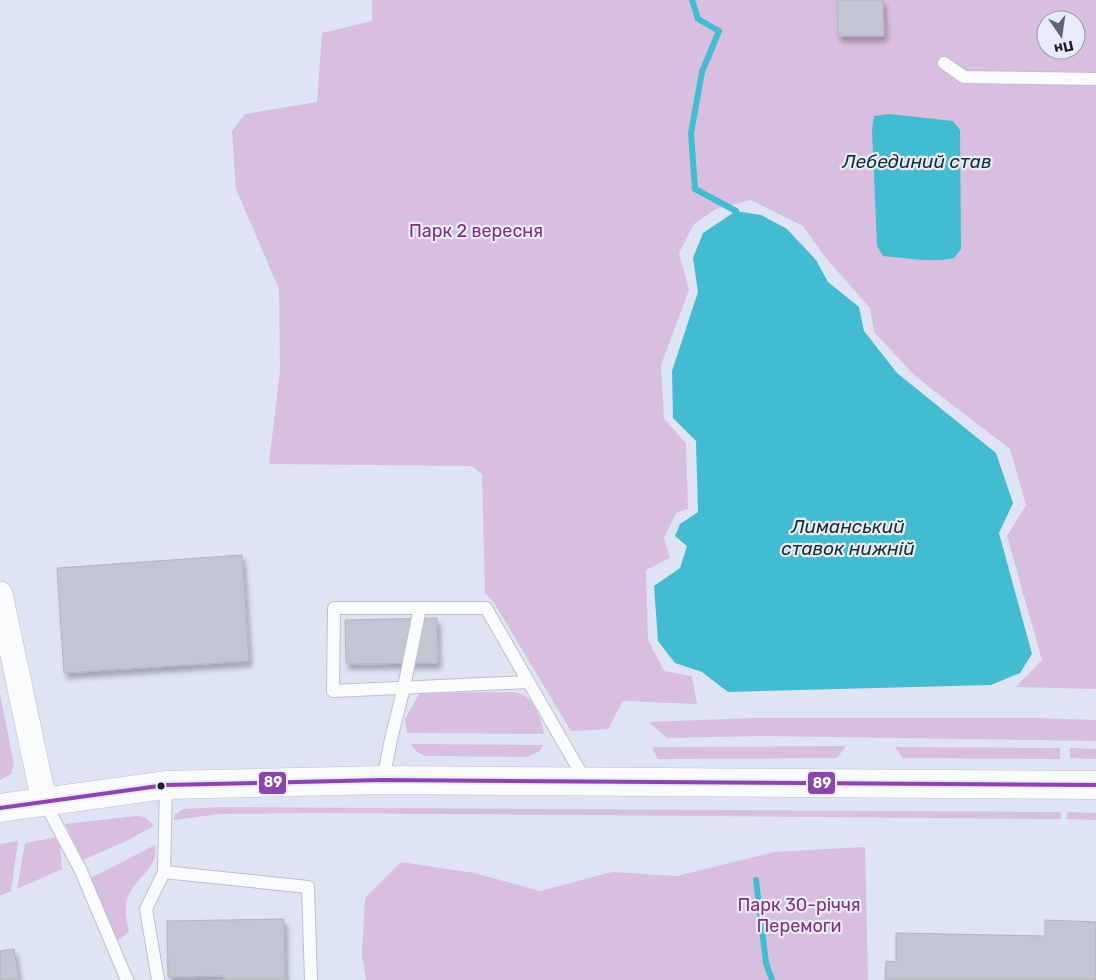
<svg xmlns="http://www.w3.org/2000/svg" width="1096" height="980" font-family="Rubik,sans-serif">
<defs>
<filter id="shadow"><feDropShadow dx="3" dy="5.5" stdDeviation="2.5" flood-color="#0004"/></filter>
</defs>
<rect width="100%" height="100%" fill="#dee4f4"/>
<!-- green -->
<path fill="#d8bedf" fill-rule="evenodd" d="M372 0H1096V689L1016 687 1042 660 1007 536 1026 505 1010 449 915 376 874 332 870 308 825 257 803 226 751 200 716 209 694 224 679 253 689 290 661 365 664 419 686 443 688 509 676 513 664 538 670 558 646 570 648 640 664 671 692 676 697 704 623 701 608 729 571 731 493 601 485 593 482 474 472 466 269 464 280 371 279 289 236 189 232 131 245 114 317 102 322 33 372 21ZM1046 20H1076V50H1046Z
M513 692C517 693 524 694 528 698 537 707 542 722 544 734L407 733 405 719 419 694 427 693Z
M0 694 14 765 11 774 0 780Z
M752 718H1037L1096 720V741L761 736 667 738 649 722Z
M411 744 543 745 540 751 527 757 425 756 417 752Z
M846 746 837 758 658 759 654 752 653 747Z
M895 747 1060 748V759L903 758Z
M1070 748 1096 749V759L1070 758Z
M221 807 1061 812V819L314 813 220 814 174 820 175 814 184 809Z
M1067 812 1096 813V820L1067 819Z
M137 816 145 817 154 826 124 842 83 860 65 824Z
M59 837 62 869 17 889 25 843Z
M18 841 11 891 0 896V844Z
M155 845C155 848 156 853 155 857 150 873 131 883 127 900 124 911 127 921 129 932L117 941 89 879Z
M865 847 868 980H366L362 954 365 898 401 862 474 873 540 891 612 872 677 876 774 852Z"/>
<!-- water -->
<path fill="#43bcd2" d="M890 114 953 121 960 130 961 249 954 258C931 263 906 258 883 256L877 246 872 129 874 116Z
M736 211 761 215 787 229 816 260 828 282 859 307 864 331 897 373 996 453 1013 503 999 533 1032 654 1020 673 991 685 728 692 702 672 675 663 658 641 654 586 680 568 687 546 675 536 680 524 698 512 696 441 673 418 672 371 698 292 693 258 703 233Z"/>
<g fill="none" stroke-linecap="round" stroke-linejoin="round">
<!-- stream -->
<path stroke="#43bcd2" stroke-width="6" d="M692 0 698 19 719 31 702 72 691 133 695 189 736 211
M756 880 766 963 772 980"/>
</g>
<!-- building -->
<path fill="#c4c5d2" stroke="#b4b4c1" filter="url(#shadow)" d="M837 0H883L884 36H838Z
M242 555 249 661 64 673 57 568Z
M437 618 438 663 346 664 345 620Z
M284 919 285 980H224V976L168 977 167 921Z
M1045 920 1096 922V980H885L886 961 896 962V933L1045 936Z
M14 949 19 980H0V951Z"/>
<g fill="none" stroke-linecap="round" stroke-linejoin="round">
<!-- lane casing -->
<g stroke="#bcc0cd" stroke-width="14">
<path id="lane" d="M944 63 964 77 1096 79
M528 682 333 691 334 608H486L586 782
M383 780 391 739 404 687 420 608
M44 801 81 871 127 980
M164 872 308 887 311 980
M158 980 146 909 164 872 166 785"/>
</g>
<!-- street casing -->
<g stroke="#bcc0cd" stroke-width="26">
<path id="street" d="M0 594 44 801"/>
</g>
<!-- secondary casing -->
<g stroke="#bcc0cd" stroke-width="29">
<path id="secondary" d="M0 808 166 785 383 780 1096 785"/>
</g>
<!-- lane -->
<use href="#lane" stroke="#fafbfd" stroke-width="12"/>
<!-- street -->
<use href="#street" stroke="#fafbfd" stroke-width="25"/>
<!-- secondary -->
<use href="#secondary" stroke="#fafbfd" stroke-width="28"/>
<!-- bus-1 casing -->
<g stroke="#e8ecf9" stroke-width="8">
<path id="bus-1" d="M0 808 166 785 383 780 1096 785"/>
</g>
<!-- bus-1 -->
<use href="#bus-1" stroke="#8e44ad" stroke-width="4"/>
</g>
<!-- markers -->
<circle fill="#1c1f2b" stroke="#e8ecf9" stroke-width="2" cx="161" cy="786" r="4.5"/>
<g text-anchor="middle" dominant-baseline="central" stroke-width="4.5" stroke-linejoin="round" paint-order="stroke">
<!-- park labels -->
<g font-size="18" fill="#83307d" stroke="#e8ecf9">
<text x="476" y="231">Парк 2 вересня</text>
<text x="799" y="905">Парк 30-річчя<tspan x="799" dy="21">Перемоги</tspan></text>
</g>
<!-- water labels -->
<g font-size="19" font-style="italic" fill="#182f33" stroke="#e8ecf9">
<text x="917" y="161">Лебединий став</text>
<text x="848" y="526">Лиманський<tspan x="848" dy="22">ставок нижній</tspan></text>
</g>
</g>
<g stroke="#e8ecf9" stroke-width="2">
<rect x="258" y="771" width="29" height="24" rx="5" fill="#8e44ad"/>
<rect x="807" y="771" width="29" height="24" rx="5" fill="#8e44ad"/>
</g>
<g font-size="14" text-anchor="middle" font-weight="bold" fill="#fff">
<text x="273" y="787">89</text>
<text x="822" y="788">89</text>
</g>
<!-- north arrow -->
<g transform="translate(1061 35) rotate(167)"><circle r="24" fill="#e8ecf9" stroke="#969aa7"/>
<path d="M0-4L9 19L0 12L-9 19Z" fill="#606471"/>
<text y="-8" font-size="14" font-weight="bold" text-anchor="middle" fill="#1c1f2b">Пн</text>
</g>
</svg>
